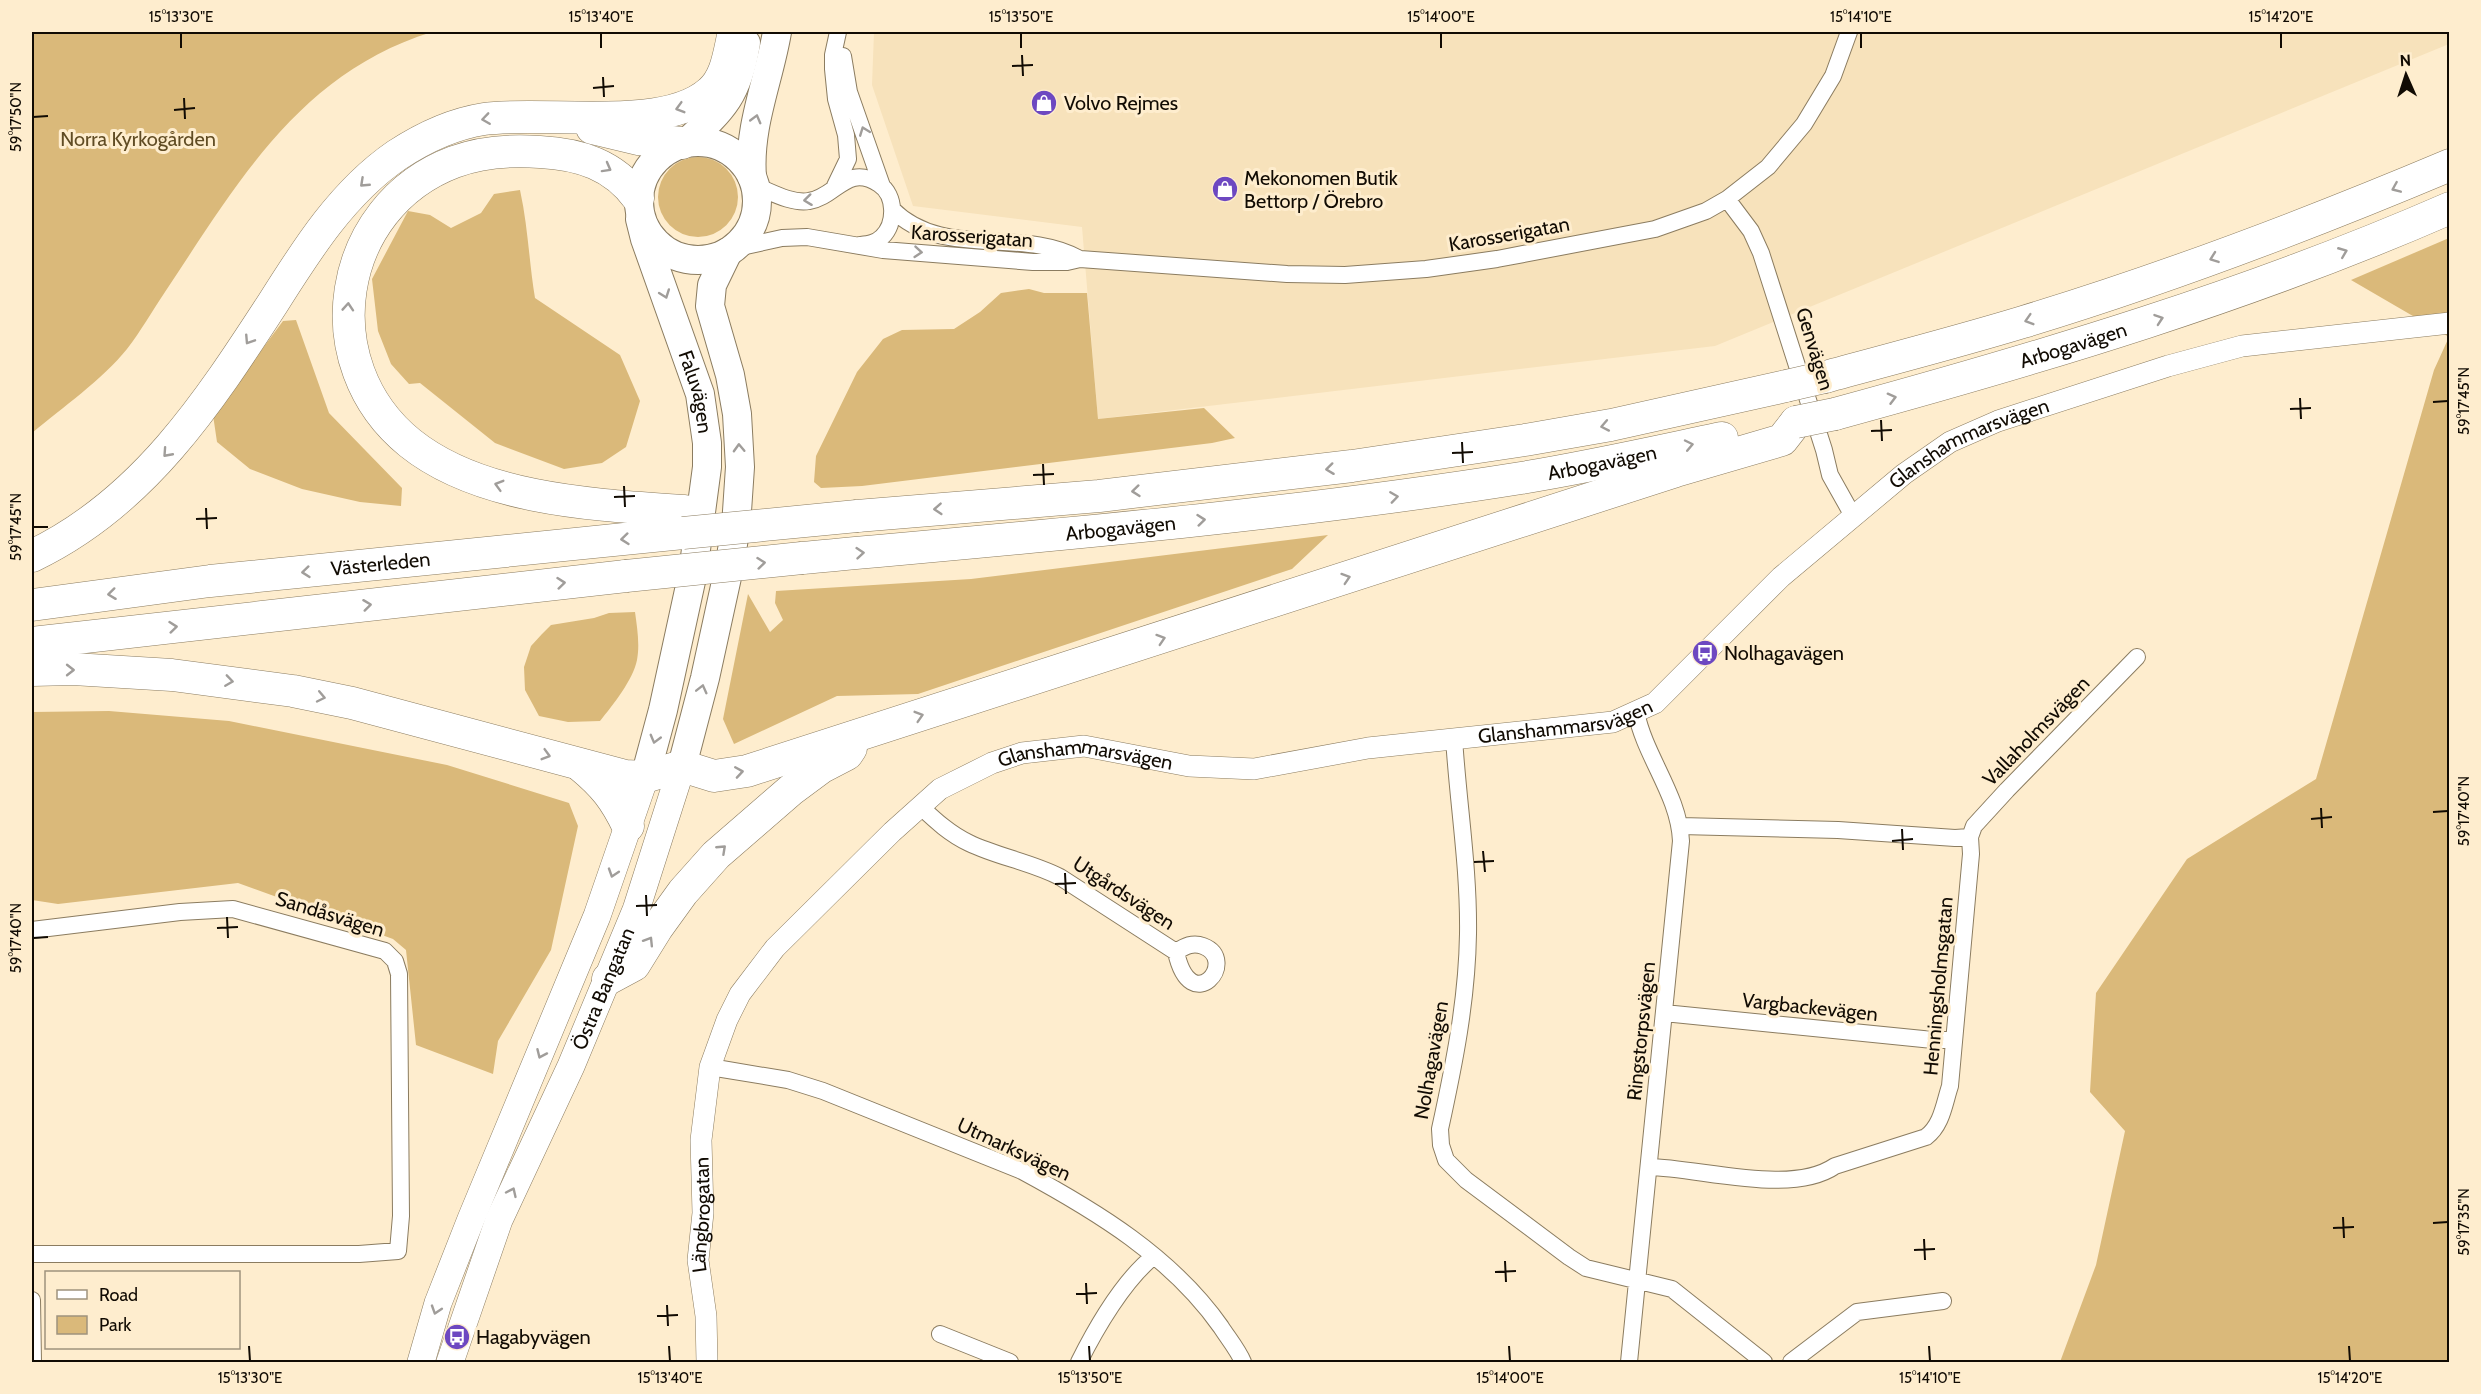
<svg xmlns="http://www.w3.org/2000/svg" width="2481" height="1394" font-family="Cabin,sans-serif">
<rect width="100%" height="100%" fill="#feedce"/>
<!-- built -->
<path fill="#f7e2bb" d="M874 32H2450L2449 44 1715 346 1098 419 1082 227 913 206 872 85Z"/>
<!-- green -->
<path fill="#dab97a" d="M32 32H432C299 73 237 184 165 292 152 311 141 331 127 349 103 379 62 408 32 433Z
M658 197a40 40 0 1 1 80 0a40 40 0 1 1-80 0Z
M520 190C528 226 529 262 535 298L620 355 640 401 626 447 602 463 564 469 495 443 420 383 409 384 391 364 378 331 372 279 408 211 430 215 451 228 481 213 494 194Z
M2449 238V337L2351 280Z
M1029 289 1044 293H1087L1098 419 1204 408 1235 438 1212 443 862 486 821 488 814 482 816 456 857 372 883 339 902 330 954 329 980 312 1001 293Z
M296 320 329 413 402 488 401 506 360 502 302 489 250 469 217 442 213 415 283 321Z
M2449 337V1362H2060L2096 1265 2125 1131 2090 1092 2096 993 2187 859 2316 779 2434 370Z
M1328 535 1292 569 918 694 837 696 734 744 723 719 748 594 770 632 783 620 775 603 776 591 971 579Z
M635 612C637 627 640 644 637 660 633 680 613 705 600 721L568 722 539 716 525 690 524 667 531 646 542 634 551 625 594 618 609 613Z
M109 711 229 721 447 765 569 803 578 826 551 950 498 1041 493 1074 416 1045 406 950 393 939 238 883 58 904 32 900V712Z"/>
<g fill="none" stroke-linecap="round" stroke-linejoin="round">
<!-- minor casing -->
<g stroke="#8b7c60" stroke-width="18">
<path id="minor" d="M843 56 849 92 882 186
M756 186C771 192 792 204 809 201 836 197 847 163 879 184 896 195 896 224 882 237 876 243 869 244 861 245
M835 186 848 159 846 135 836 99 833 69V55L838 32
M1727 199 1751 231 1761 253 1824 450 1830 475 1853 516
M892 209C942 260 1022 226 1080 259
M732 249 782 238 807 237 883 250 1033 262H1067L1080 259 1287 274 1345 275 1426 269 1497 259 1655 229 1706 211 1727 199 1768 167 1804 124 1833 76 1849 32
M1454 738C1458 803 1469 868 1468 934 1467 1001 1454 1065 1440 1129L1441 1145 1446 1160 1466 1180 1569 1257 1586 1268 1672 1289 1764 1362
M921 807C936 821 950 834 969 843 998 857 1031 862 1060 877L1176 952C1185 946 1193 942 1203 946 1240 960 1191 1020 1176 952
M1970 837 1974 826 2007 790 2137 657
M32 930 180 912 233 909 385 951 395 961 399 974 401 1216 398 1251 359 1254H32
M1664 1013 1933 1040H1952
M710 1067 788 1080 823 1091 1022 1171C1096 1211 1172 1257 1221 1327 1228 1338 1238 1350 1243 1362
M1649 1167C1701 1168 1791 1196 1835 1166L1926 1137C1942 1125 1944 1104 1950 1086L1971 854 1970 837 1955 838 1838 830 1681 826
M32 1300 33 1362
M940 1334 1010 1362
M1079 1362C1096 1328 1124 1280 1154 1256
M1629 1362 1681 841C1679 795 1645 757 1636 712
M1791 1362 1857 1312 1943 1301"/>
</g>
<!-- tertiary casing -->
<g stroke="#8b7c60" stroke-width="22">
<g id="tertiary">
<path id="s1" d="M707 1362 706 1316 698 1260 703 1213 701 1140 710 1067 727 1020 740 994 775 948 892 832 940 789 992 763 1022 753 1084 746 1189 766 1254 769 1368 748 1613 722 1655 703 1781 577 1904 474 1950 442 1998 421 2168 366 2242 346 2450 323"/>
</g>
</g>
<!-- primary casing -->
<g stroke="#8b7c60" stroke-width="28">
<g id="primary">
<path d="M421 1362 438 1303 471 1219 597 916 645 777"/>
<path id="s2" d="M450 1362 499 1220 571 1066 636 910 682 766"/>
</g>
</g>
<!-- trunk casing -->
<g stroke="#8b7c60" stroke-width="30">
<g id="trunk">
<circle cx="698" cy="201" r="59"/>
<path d="M687 142C724 108 738 94 746 43"/>
<path d="M752 177C748 126 769 80 777 32"/>
<path id="s3" d="M640 219 645 239 700 394 707 443V467L693 572 663 710 645 777"/>
<path d="M682 766 705 678 729 568 736 526 740 467 737 414 730 375 710 306 712 285 728 252"/>
</g>
</g>
<!-- motorway casing -->
<g stroke="#8b7c60" stroke-width="33">
<g id="motorway">
<path d="M592 128 638 139 682 143"/>
<path d="M638 198C614 165 580 154 540 152 512 150 481 152 454 162 335 207 312 364 410 443 481 500 596 505 684 511"/>
<path d="M1825 377C1891 359 1957 342 2023 322 2168 278 2310 224 2450 165"/>
<path id="s4" d="M1835 414C2044 357 2251 295 2450 208"/>
<path d="M857 516 1099 496 1352 466 1525 440 1611 425 1786 386"/>
<path d="M32 556C143 503 208 403 273 303 307 249 343 192 397 155 423 138 452 124 484 119 544 110 663 134 710 92 727 78 729 52 734 32"/>
<path id="s5" d="M802 558C1042 536 1283 516 1521 478 1589 467 1655 452 1722 438"/>
<path id="s6" d="M32 605 210 581 683 533"/>
<path d="M32 643 626 576"/>
<path d="M32 670 73 669 172 675 293 691 352 703 625 776 645 777 682 766 714 776 747 771 1676 471 1782 440 1796 422"/>
<path d="M581 766C604 785 615 799 628 826"/>
<path d="M608 979 634 965 657 928 683 892 716 855 791 790 822 767 847 754 851 748"/>
</g>
</g>
<!-- minor -->
<use href="#minor" stroke="#fff" stroke-width="16"/>
<!-- tertiary -->
<use href="#tertiary" stroke="#fff" stroke-width="21"/>
<!-- primary -->
<use href="#primary" stroke="#fff" stroke-width="27"/>
<!-- trunk -->
<use href="#trunk" stroke="#fff" stroke-width="28"/>
<!-- motorway -->
<use href="#motorway" stroke="#fff" stroke-width="32"/>
<!-- motorway-bridge casing -->
<g stroke="#8b7c60" stroke-width="33" stroke-linecap="butt">
<path id="motorway-bridge" d="M1786 386 1825 377
M1796 422 1835 414
M683 533 857 516
M626 576 802 558"/>
</g>
<!-- motorway-bridge -->
<use href="#motorway-bridge" stroke="#fff" stroke-width="32"/>
</g>
<!-- one-way arrows -->
<defs><path id="oneway-chevron" d="M-2-3.5L2.5 0L-2 3.5" fill="none" stroke-width="1.6" stroke-linecap="round" stroke-linejoin="round" transform="scale(1.5)"/></defs>
<g stroke="#a09d9a">
<use href="#oneway-chevron" transform="translate(680 108) rotate(164)"/>
<use href="#oneway-chevron" transform="translate(486 119) rotate(172)"/>
<use href="#oneway-chevron" transform="translate(756 119) rotate(-75)"/>
<use href="#oneway-chevron" transform="translate(864 131) rotate(-111)"/>
<use href="#oneway-chevron" transform="translate(607 168) rotate(29)"/>
<use href="#oneway-chevron" transform="translate(364 183) rotate(137)"/>
<use href="#oneway-chevron" transform="translate(2396 188) rotate(157)"/>
<use href="#oneway-chevron" transform="translate(808 200) rotate(173)"/>
<use href="#oneway-chevron" transform="translate(918 252) rotate(5)"/>
<use href="#oneway-chevron" transform="translate(2343 252) rotate(-22)"/>
<use href="#oneway-chevron" transform="translate(2214 258) rotate(160)"/>
<use href="#oneway-chevron" transform="translate(665 294) rotate(70)"/>
<use href="#oneway-chevron" transform="translate(348 307) rotate(-86)"/>
<use href="#oneway-chevron" transform="translate(2159 319) rotate(-19)"/>
<use href="#oneway-chevron" transform="translate(2029 320) rotate(163)"/>
<use href="#oneway-chevron" transform="translate(249 340) rotate(123)"/>
<use href="#oneway-chevron" transform="translate(1892 398) rotate(-15)"/>
<use href="#oneway-chevron" transform="translate(1605 426) rotate(169)"/>
<use href="#oneway-chevron" transform="translate(1689 445) rotate(-12)"/>
<use href="#oneway-chevron" transform="translate(739 448) rotate(-92)"/>
<use href="#oneway-chevron" transform="translate(167 453) rotate(132)"/>
<use href="#oneway-chevron" transform="translate(1330 469) rotate(173)"/>
<use href="#oneway-chevron" transform="translate(499 485) rotate(-164)"/>
<use href="#oneway-chevron" transform="translate(1136 491) rotate(174)"/>
<use href="#oneway-chevron" transform="translate(1394 497) rotate(-8)"/>
<use href="#oneway-chevron" transform="translate(938 509) rotate(176)"/>
<use href="#oneway-chevron" transform="translate(1201 520) rotate(-6)"/>
<use href="#oneway-chevron" transform="translate(625 539) rotate(174)"/>
<use href="#oneway-chevron" transform="translate(860 553) rotate(-5)"/>
<use href="#oneway-chevron" transform="translate(761 563) rotate(-6)"/>
<use href="#oneway-chevron" transform="translate(306 572) rotate(174)"/>
<use href="#oneway-chevron" transform="translate(1346 578) rotate(-18)"/>
<use href="#oneway-chevron" transform="translate(561 583) rotate(-6)"/>
<use href="#oneway-chevron" transform="translate(112 594) rotate(173)"/>
<use href="#oneway-chevron" transform="translate(367 605) rotate(-7)"/>
<use href="#oneway-chevron" transform="translate(173 627) rotate(-6)"/>
<use href="#oneway-chevron" transform="translate(1161 639) rotate(-18)"/>
<use href="#oneway-chevron" transform="translate(70 670)"/>
<use href="#oneway-chevron" transform="translate(229 681) rotate(8)"/>
<use href="#oneway-chevron" transform="translate(702 689) rotate(-76)"/>
<use href="#oneway-chevron" transform="translate(321 697) rotate(12)"/>
<use href="#oneway-chevron" transform="translate(919 716) rotate(-17)"/>
<use href="#oneway-chevron" transform="translate(655 739) rotate(105)"/>
<use href="#oneway-chevron" transform="translate(546 755) rotate(16)"/>
<use href="#oneway-chevron" transform="translate(739 772) rotate(-9)"/>
<use href="#oneway-chevron" transform="translate(722 849) rotate(-43)"/>
<use href="#oneway-chevron" transform="translate(613 873) rotate(108)"/>
<use href="#oneway-chevron" transform="translate(649 941) rotate(-58)"/>
<use href="#oneway-chevron" transform="translate(541 1054) rotate(114)"/>
<use href="#oneway-chevron" transform="translate(512 1192) rotate(-65)"/>
<use href="#oneway-chevron" transform="translate(436 1310) rotate(108)"/>
</g>
<!-- ticks -->
<path fill="none" stroke="#110b03" stroke-width="2" d="M181 33V48M601 33V48M1021 33V48M1441 33V48M1861 33V48M2281 33V48M1022 55 1023 76M1012 66 1033 65M603 77 604 97M593 88 614 86M184 98 185 119M174 110 195 108M33 117 48 116M2300 398 2301 419M2433 402 2448 401M2290 409 2311 408M1881 420 1882 441M1871 431 1892 430M1462 442 1463 463M1452 453 1473 452M1043 464 1044 485M1033 475 1054 474M624 486 625 507M614 497 635 496M206 508 207 529M196 519 217 518M33 527H48M2321 808 2322 828M2433 812 2448 811M2311 819 2332 817M1902 829 1903 850M1892 841 1913 839M1483 851 1485 872M1474 862 1494 861M1065 873 1066 894M1055 884 1076 883M646 895 647 916M636 906 657 905M227 917 228 938M217 928 238 927M33 938 48 937M2343 1217 2344 1238M2433 1223 2448 1222M2333 1228 2354 1227M1924 1239 1925 1260M1914 1250 1935 1249M1505 1261 1506 1282M1495 1272 1516 1271M1086 1283 1087 1304M1076 1294 1097 1293M667 1305 668 1326M657 1316 678 1315M249 1346 250 1361M669 1346 670 1361M1089 1346 1090 1361M1509 1346 1510 1361M1929 1346 1930 1361M2349 1346 2350 1361"/>
<!-- icons -->
<defs>
<g id="shop-disc" transform="scale(1.35)"><circle r="9.5" fill="#6d48c1" stroke="#feedce"/><path d="M-5-2.5h2.3a2.7 3.5 0 0 1 5.4 0H5L5.5 6h-11ZM-1.5-2.5h3a1.5 2.3 0 0 0-3 0Z" fill="#fff"/></g>
<g id="bus-disc" transform="scale(1.35)"><circle r="9.5" fill="#6d48c1" stroke="#feedce"/><path d="M-5-6H5V4H4V6H2V4H-2V6H-4V4H-5ZM-3.5-4V0h7V-4ZM-3.5 1.2v1.5H-2V1.2ZM2 1.2v1.5H3.5V1.2Z" fill="#fff"/></g>
</defs>
<g fill-rule="evenodd">
<use href="#shop-disc" x="1044" y="103"/>
<use href="#shop-disc" x="1225" y="189"/>
<use href="#bus-disc" x="1705" y="653"/>
<use href="#bus-disc" x="457" y="1337"/>
</g>
<g text-anchor="middle" dominant-baseline="central" stroke-width="6" stroke-linejoin="round" paint-order="stroke">
<!-- poi labels -->
<g font-size="20" fill="#110b03" stroke="#feedce" text-anchor="start">
<text x="1064" y="103">Volvo Rejmes</text>
<text x="1244" y="178">Mekonomen Butik<tspan x="1244" dy="23">Bettorp / Örebro</tspan></text>
<text x="1724" y="653">Nolhagavägen</text>
<text x="476" y="1337">Hagabyvägen</text>
</g>
<!-- park labels -->
<g font-size="20" fill="#604c24" stroke="#feedce">
<text x="138" y="139">Norra Kyrkogården</text>
</g>
<!-- street labels -->
<g font-size="20" fill="#110b03" stroke="#feedce">
<text transform="translate(1509 234) rotate(-10)">Karosserigatan</text>
<text transform="translate(972 236) rotate(4)">Karosserigatan</text>
<text stroke="none"><textPath href="#s4" startOffset="248">Arbogavägen</textPath></text>
<text transform="translate(1815 349) rotate(73)">Genvägen</text>
<text stroke="none"><textPath href="#s3" startOffset="182">Faluvägen</textPath></text>
<text stroke="none"><textPath href="#s1" startOffset="1806">Glanshammarsvägen</textPath></text>
<text stroke="none"><textPath href="#s5" startOffset="806">Arbogavägen</textPath></text>
<text stroke="none"><textPath href="#s5" startOffset="320">Arbogavägen</textPath></text>
<text stroke="none"><textPath href="#s6" startOffset="351">Västerleden</textPath></text>
<text stroke="none"><textPath href="#s1" startOffset="1302">Glanshammarsvägen</textPath></text>
<text transform="translate(2036 731) rotate(-46)">Vallaholmsvägen</text>
<text stroke="none"><textPath href="#s1" startOffset="816">Glanshammarsvägen</textPath></text>
<text transform="translate(1124 893) rotate(33)">Utgårdsvägen</text>
<text transform="translate(330 914) rotate(17)">Sandåsvägen</text>
<text transform="translate(1938 986) rotate(-85)">Henningsholmsgatan</text>
<text stroke="none"><textPath href="#s2" startOffset="404">Östra Bangatan</textPath></text>
<text transform="translate(1810 1007) rotate(6)">Vargbackevägen</text>
<text transform="translate(1641 1031) rotate(-84)">Ringstorpsvägen</text>
<text transform="translate(1431 1060) rotate(-80)">Nolhagavägen</text>
<text transform="translate(1014 1149) rotate(25)">Utmarksvägen</text>
<text stroke="none"><textPath href="#s1" startOffset="148">Längbrogatan</textPath></text>
</g>
</g>
<!-- border -->
<rect width="2481" height="1394" fill="none" stroke="#feedce" stroke-width="66"/>
<!-- legend -->
<rect x="45" y="1271" width="195" height="78" fill="#feedce" stroke="#9f937d" stroke-width="1.5"/>
<rect x="57" y="1290" width="30" height="9" fill="#ffffff" stroke="#9f937d" stroke-width="1.5"/>
<text x="99" y="1301" font-size="18" fill="#110b03">Road</text>
<rect x="57" y="1316" width="30" height="18" fill="#dab97a" stroke="#9f937d" stroke-width="1.5"/>
<text x="99" y="1331" font-size="18" fill="#110b03">Park</text>
<!-- north arrow -->
<g transform="translate(2406 75) rotate(357)" stroke="#feedce" stroke-width="4.5" paint-order="stroke">
<path d="M0-4.5L10 22L0 15L-10 22Z" fill="#110b03"/>
<text y="-9" font-size="16" font-weight="bold" text-anchor="middle" fill="#110b03">N</text>
</g>
<rect x="33" y="33" width="2415" height="1328" fill="none" stroke="#110b03" stroke-width="2"/>
<g font-size="15" text-anchor="middle" fill="#110b03">
<text x="181" y="22">15°13'30"E</text>
<text x="601" y="22">15°13'40"E</text>
<text x="1021" y="22">15°13'50"E</text>
<text x="1441" y="22">15°14'00"E</text>
<text x="1861" y="22">15°14'10"E</text>
<text x="2281" y="22">15°14'20"E</text>
<text transform="translate(16 117) rotate(-90)" y="5">59°17'50"N</text>
<text transform="translate(2464 401) rotate(-90)" y="5">59°17'45"N</text>
<text transform="translate(16 527) rotate(-90)" y="5">59°17'45"N</text>
<text transform="translate(2464 811) rotate(-90)" y="5">59°17'40"N</text>
<text transform="translate(16 938) rotate(-90)" y="5">59°17'40"N</text>
<text transform="translate(2464 1222) rotate(-90)" y="5">59°17'35"N</text>
<text x="250" y="1383">15°13'30"E</text>
<text x="670" y="1383">15°13'40"E</text>
<text x="1090" y="1383">15°13'50"E</text>
<text x="1510" y="1383">15°14'00"E</text>
<text x="1930" y="1383">15°14'10"E</text>
<text x="2350" y="1383">15°14'20"E</text>
</g>
</svg>
